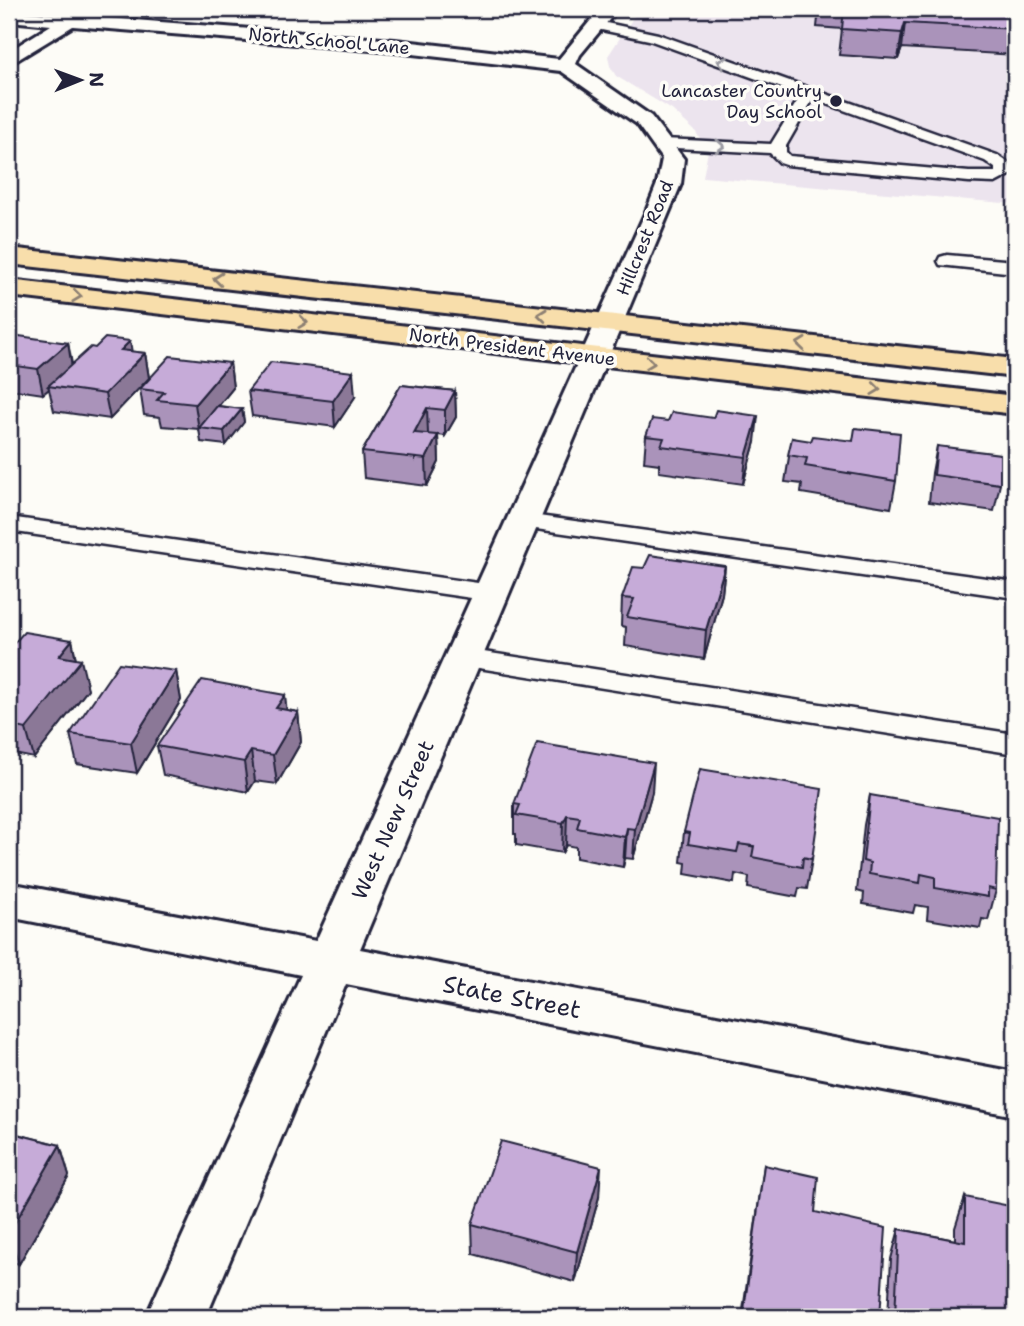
<svg xmlns="http://www.w3.org/2000/svg" width="1024" height="1326" font-family="'Shantell Sans',sans-serif">
<rect width="100%" height="100%" fill="#fdfcf7"/>
<filter id="ink" filterUnits="userSpaceOnUse"><feTurbulence type="fractalNoise" baseFrequency=".0143" numOctaves="2"/><feDisplacementMap in="SourceGraphic" scale="14" xChannelSelector="R" yChannelSelector="G"/><feConvolveMatrix kernelMatrix="1 2 1 2 8 2 1 2 1" color-interpolation-filters="sRGB"/></filter>
<g filter="url(#ink)">
<!-- built -->
<path fill="#ece4ee" d="M639 9H1015V204L703 177 708 151 695 131 672 110 616 76 610 66 608 56Z"/>
<g fill="none" stroke-linecap="round" stroke-linejoin="round">
<!-- lane casing -->
<g stroke="#22223b" stroke-width="5">
<path id="lane" d="M597 21 658 34 997 155 1009 163 1012 174 995 183 969 182 786 165 780 163 770 153 657 147 655 144 663 139 771 144 801 95 649 40 592 28V22ZM813 99 985 161 995 168V172H969L790 156 786 152V146Z
M947 255 1015 261V273L940 265 938 261 940 257Z
M524 514 1015 582V598L515 526 512 521 515 516Z
M9 517 492 585 501 587 505 593 501 599 492 601 9 531Z
M464 649 1015 734V754L454 664 450 658 454 652Z"/>
</g>
<!-- street casing -->
<g stroke="#22223b" stroke-width="6">
<path id="street" d="M600 9H618L580 55 576 64 651 116 684 159 681 184 360 949 1015 1072V1116L346 984 206 1317H146L301 975 9 917V883L316 941 647 209 657 184 662 159 637 124 561 71 395 52 73 26 9 65V51L51 25 9 21V11L66 15 75 12 83 16 395 40 559 59Z"/>
</g>
<!-- primary casing -->
<g stroke="#22223b" stroke-width="6">
<path id="primary" d="M9 248 1015 359V377L9 264Z
M9 280 1015 396V414L9 296Z"/>
</g>
<!-- lane -->
<use href="#lane" fill="#fdfcf7" fill-rule="evenodd"/>
<!-- street -->
<use href="#street" fill="#fdfcf7" fill-rule="evenodd"/>
<!-- primary -->
<use href="#primary" fill="#f8deab" fill-rule="evenodd"/>
</g>
<!-- wall -->
<path fill="#aa93ba" stroke="#22223b" stroke-width="2" d="M819 9H1015V55L902 48 898 59 839 55 842 29 817 27Z
M9 338 68 343 72 364 132 352 145 353 149 378 110 419 54 411 49 389 43 394 9 389Z
M230 363 233 388 218 406 242 409 244 422 226 445 201 442 199 429 162 426 160 417 144 415 140 389Z
M401 385 455 391 456 417 445 436 438 435 439 462 427 486 364 478 362 452Z
M248 391 355 397 335 427 252 416Z
M646 436 755 442 743 484 659 472V464L644 462Z
M792 438 896 481 891 508 801 493 802 484 785 482Z
M937 446 1000 484 994 511 929 502 932 473Z
M725 566 722 594 704 659 625 646 626 627 621 626 622 598 644 568Z
M72 640 76 659 88 689 34 758 9 753V649Z
M176 671 181 700 137 773 77 764 70 734Z
M286 710 298 712 301 742 277 784 255 781 248 792 163 775 157 746Z
M652 792 633 859 625 858 623 867 576 858V847L566 845 562 853 516 845V834H514V804Z
M870 795 996 890 988 920 982 919 980 928 927 919 928 907 915 905 913 913 863 904 864 893 857 891 864 825Z
M684 832 812 859 807 889 799 888 797 897 748 888 749 877 735 874 734 883 685 874 686 863 681 862Z
M9 1132 60 1145 69 1176 19 1264 9 1261Z
M764 1165 815 1212 880 1317H742Z
M599 1197 575 1282 473 1254 472 1224Z
M965 1197 1015 1317H888L891 1259 899 1229 955 1240V1228Z"/>
<!-- shaded-wall -->
<path fill="#8b7897" stroke="#22223b" stroke-width="2" d="M905 23 902 48 898 59 902 33Z
M130 341 134 365 145 353 149 378 110 419 105 394 121 350Z
M68 343 72 368 48 386 49 389 43 394 38 369Z
M230 363 233 388 199 430 195 404Z
M353 372 355 397 335 427 333 401Z
M455 391 456 417 445 436V410Z
M427 408 428 434 415 459 414 433Z
M242 409 244 422 226 445 224 431Z
M758 416 755 442 743 484 746 457Z
M438 435 439 462 427 486 426 459Z
M725 566 722 594 704 659 706 630Z
M72 640 77 665 81 660 88 689 34 758 26 729 59 656Z
M176 671 181 700 137 773 131 743Z
M285 695 288 724 276 708Z
M298 712 301 742 277 784 273 755Z
M251 751 255 781 248 792 244 762Z
M654 763 652 792 633 859 635 829Z
M567 815 566 845 562 853 563 823Z
M627 828 625 858 623 867 625 837Z
M60 1145 69 1176 19 1264 9 1233Z
M601 1167 599 1197 575 1282 577 1252Z"/>
<!-- building -->
<path fill="#c6abd8" stroke="#22223b" stroke-width="2" d="M844 9H1015V29L905 23 902 33 842 29Z
M12 335 68 343 38 369 9 365V354L13 350H9V338Z
M105 338 130 341 121 350 145 353 105 394 48 386 91 347 95 348Z
M170 356 230 363 195 404 157 400 164 392 140 389Z
M271 362 353 372 333 401 248 391Z
M401 385 455 391 445 410 427 408 414 433 438 435 426 459 362 452Z
M217 406 242 409 224 431 199 428Z
M716 410 758 416 746 457 661 446 664 438 646 436 652 419 668 421 672 412 713 418Z
M855 428 900 433 896 481 805 466 807 458 788 455 792 438 811 441 813 436 853 441Z
M937 446 1000 454V484L934 475Z
M650 555 725 566 706 630 627 617 634 599 622 598 633 567 644 568Z
M24 632 72 640 59 656 81 660 26 729 9 725V666L14 660 9 659V649Z
M119 663 176 671 131 743 70 734Z
M202 680 285 695 276 708 298 712 273 755 251 751 244 762 157 746Z
M537 743 654 763 635 829 627 828 625 837 577 828 580 817 567 815 563 823 516 815 520 805 514 804Z
M700 769 822 789 812 859 803 857 802 867 752 857 754 846 739 844 737 852 688 844 690 833 684 832Z
M870 795 998 817 996 890 988 888V897L935 888V877L921 874 920 883 869 874 870 863 863 861Z
M9 1132 60 1145 9 1233Z
M501 1141 601 1167 577 1252 472 1224Z
M764 1165 818 1177 815 1212 886 1228 880 1317H743Z
M965 1197 1015 1207V1317H895L899 1229 965 1242Z"/>
<!-- one-way arrows -->
<defs><path id="oneway-chevron" d="M-2-3.5L2.5 0L-2 3.5" fill="none" stroke-width="1.6" stroke-linecap="round" stroke-linejoin="round" transform="scale(1.75)"/></defs>
<g stroke="#9a9aa2">
<use href="#oneway-chevron" transform="translate(722 62) rotate(-160)"/>
<use href="#oneway-chevron" transform="translate(720 146) rotate(3)"/>
</g>
<g stroke="#8d8073">
<use href="#oneway-chevron" transform="translate(218 279) rotate(-174)"/>
<use href="#oneway-chevron" transform="translate(77 296) rotate(7)"/>
<use href="#oneway-chevron" transform="translate(542 315) rotate(-174)"/>
<use href="#oneway-chevron" transform="translate(303 322) rotate(7)"/>
<use href="#oneway-chevron" transform="translate(801 344) rotate(-174)"/>
<use href="#oneway-chevron" transform="translate(650 363) rotate(7)"/>
<use href="#oneway-chevron" transform="translate(876 389) rotate(7)"/>
</g>
</g>
<!-- markers -->
<circle fill="#22223b" stroke="#fdfcf7" stroke-width="2.5" cx="836" cy="101" r="7"/>
<g text-anchor="middle" dominant-baseline="central" stroke-width="7" stroke-linejoin="round" paint-order="stroke">
<!-- far-street labels -->
<g font-size="18" fill="#22223b" stroke="#fdfcf7">
<text transform="translate(329 41) rotate(5)">North School Lane</text>
<text transform="translate(645 238) rotate(-68)">Hillcrest Road</text>
<text transform="translate(512 347) rotate(7)">North President Avenue</text>
</g>
<!-- far-poi labels -->
<g font-size="18" fill="#22223b" stroke="#fdfcf7" text-anchor="end">
<text x="822" y="91">Lancaster Country<tspan x="822" dy="21">Day School</tspan></text>
</g>
<!-- street labels -->
<g font-size="21" fill="#22223b" stroke="#fdfcf7">
<text transform="translate(393 820) rotate(-66)">West New Street</text>
</g>
<!-- near-street labels -->
<g font-size="24" fill="#22223b" stroke="#fdfcf7">
<text transform="translate(512 997) rotate(11)">State Street</text>
</g>
</g>
<!-- margin -->
<rect width="1024" height="1326" fill="none" stroke="#fdfcf7" stroke-width="35"/>
<rect x="18" y="18" width="989" height="1291" fill="none" stroke="#22223b" stroke-width="2.5" filter="url(#ink)"/>
<!-- north arrow -->
<g transform="translate(80 80) rotate(89)" stroke="#fdfcf7" stroke-width="5" paint-order="stroke">
<path d="M0-5L12 26L0 18L-12 26Z" fill="#22223b"/>
<text y="-10" font-size="19" font-weight="bold" text-anchor="middle" fill="#22223b">N</text>
</g>
</svg>
